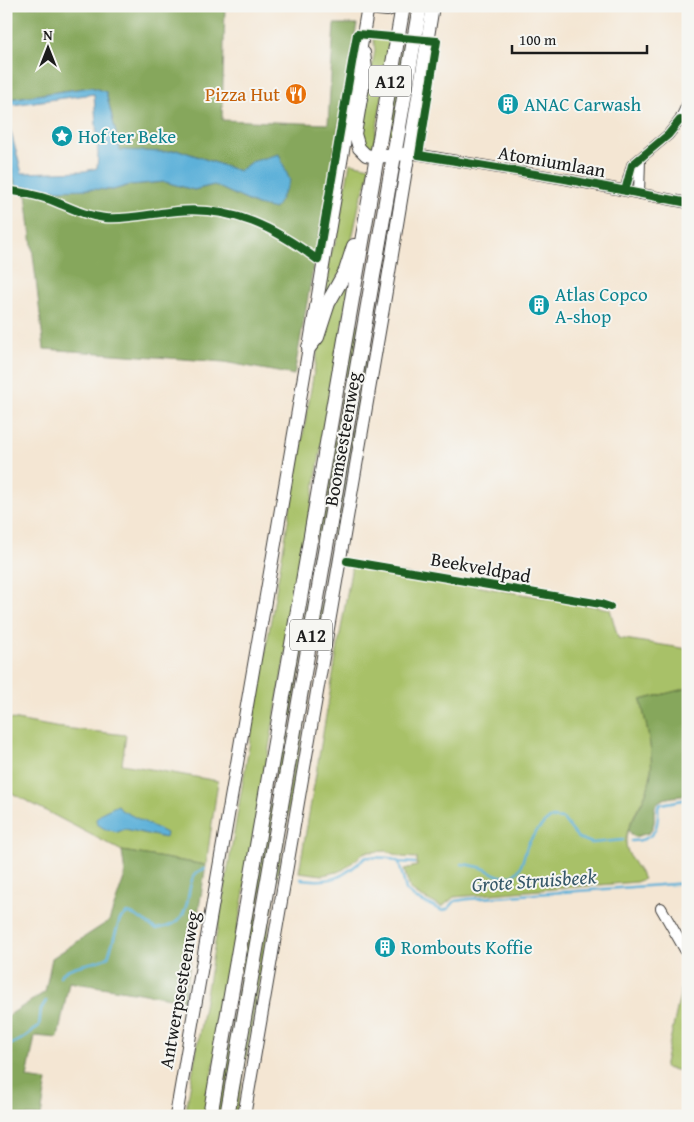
<svg xmlns="http://www.w3.org/2000/svg" width="694" height="1122" font-family="'Gentium Book Plus',serif">
<rect width="100%" height="100%" fill="#f6f6f2"/>
<filter id="ink" filterUnits="userSpaceOnUse"><feTurbulence type="fractalNoise" baseFrequency=".02" numOctaves="2"/><feDisplacementMap in="SourceGraphic" scale="10" xChannelSelector="R" yChannelSelector="G"/><feConvolveMatrix kernelMatrix="1 2 1 2 8 2 1 2 1" color-interpolation-filters="sRGB"/></filter>
<filter id="wash" filterUnits="userSpaceOnUse"><feTurbulence type="fractalNoise" baseFrequency=".0096" numOctaves="4" result="noise"/><feDisplacementMap in="SourceGraphic" scale="20" xChannelSelector="R" yChannelSelector="G"/><feGaussianBlur stdDeviation="1.12" result="paint"/><feColorMatrix in="noise" values="0 0 0 0 0 0 0 0 0 0 0 0 0 0 0 0 0 1.4 0 .05"/><feComposite in="paint" operator="in"/></filter>
<g filter="url(#wash)">
<rect width="100%" height="100%" fill="#f4e6d3"/>
<!-- green -->
<path fill="#a8c167" stroke="#626e42" d="M373 38 392 39 373 150C364 146 361 141 361 131L375 50Z
M402 44H408L393 136 386 134Z
M350 163 370 167 367 182 360 200 348 259 321 308 329 258 336 241Z
M397 167H400L236 1116H232Z
M353 265 205 1116H185L321 331Z
M354 323 360 325 222 1116H216Z
M352 565 610 609 618 638 688 649V688L641 700C646 726 656 757 649 784 644 805 621 827 627 849 630 859 639 870 644 879L636 882 454 897 442 907 418 895 410 889 404 869 417 866V858L402 857 387 851 365 852 344 869 337 872 323 875 299 872Z
M6 718 55 727 126 735 122 764 218 781 206 865 122 851 6 790Z
M688 959V1072L664 1068Z"/>
<!-- forest -->
<path fill="#86a75c" stroke="#51623c" d="M6 6 225 7 222 120 328 124 334 24H357L294 375 224 362 44 349 26 194 6 184V147L16 186 113 190 130 185 165 182 194 190 214 185 257 205 251 162 239 171 179 150 163 152 120 150 106 92 91 87 9 99 6 101Z
M688 688V795C679 797 658 796 655 807 652 818 658 820 649 833L634 837 628 830C634 814 645 801 649 784 656 757 646 726 641 700Z
M122 851 206 865 184 1000 69 982 58 1038 35 1036 27 1078 47 1081 41 1116H6V1017L45 992 52 958 109 921 125 875Z"/>
<!-- water -->
<path fill="#5db1d9" stroke="#3c667a" d="M91 87 106 92 120 150 163 152 179 150 239 171 251 162 279 154 290 181 275 209 257 205 214 185 194 190 165 182 130 185 113 190 90 189 57 190 16 186 6 147V114L22 173 85 171 97 168 98 154 94 94 12 105 6 109V101L9 99Z
M118 805 121 810 166 833 165 838 125 829 118 832 105 829 97 824 96 819 103 812Z"/>
<g fill="none" stroke-linecap="round" stroke-linejoin="round">
<!-- stream -->
<path stroke="#5db1d9" stroke-width="2.5" d="M631 841C654 841 659 829 658 807L661 804 688 799
M399 862 415 863
M462 864C470 865 478 866 485 869 490 871 495 875 500 876 525 880 521 857 529 842 535 832 541 825 550 818L563 819 578 838 592 843 623 840
M301 879C333 883 342 878 366 857L389 858 399 862 406 890 415 898 443 911 449 908 455 901 468 899 688 883
M60 976C71 963 94 965 108 957L120 919 127 913C140 915 145 924 156 929 161 928 167 927 171 925 198 913 180 873 205 869
M6 1047 22 1039 39 1026 41 1009 46 1001"/>
</g>
</g>
<g filter="url(#ink)">
<g fill="none" stroke-linecap="round" stroke-linejoin="round">
<!-- minor casing -->
<g stroke="#3c3a37" stroke-width="12">
<path id="minor" d="M409 153 565 179 688 203
M625 191 632 165 668 135 680 120 688 103
M639 194 640 159
M661 908 688 955"/>
</g>
<!-- major casing -->
<g stroke="#3c3a37" stroke-width="14">
<path id="major" d="M368 8 387 10 399 6
M364 53 366 69 355 134 359 148 366 155 377 157 404 154
M176 1116 368 6
M244 1116 385 297 433 6"/>
</g>
<!-- highway casing -->
<g stroke="#3c3a37" stroke-width="16">
<path id="highway" d="M309 347 317 337 328 303 346 271 354 246
M210 1116 403 6
M227 1116 420 6"/>
</g>
<!-- minor -->
<use href="#minor" stroke="#fff" stroke-width="10"/>
<!-- major -->
<use href="#major" stroke="#fff" stroke-width="12"/>
<!-- highway -->
<use href="#highway" stroke="#fff" stroke-width="14"/>
<!-- cycleway casing -->
<g stroke="#f6f6f2" stroke-width="11">
<path id="cycleway" d="M6 190C21 192 36 195 51 200 69 207 85 216 105 218 128 220 155 213 177 211 233 206 275 228 318 260L357 34 437 41 419 155 565 179 688 203
M625 191 632 165 668 135 680 120 688 122
M347 561 601 604 610 607"/>
</g>
<!-- cycleway -->
<use href="#cycleway" stroke="#1b5e20" stroke-width="8"/>
</g>
</g>
<!-- icons -->
<defs>
<g id="restaurant-disc" transform="scale(1.125)"><circle r="9.5" fill="#e8710a" stroke="#f6f6f2"/><path d="M-5-6h1v4h1v-4h1v4h1v-4h1v5L-1.5 .5V6h-2V.5L-5-1ZM5-6V6H3V1.5H1.5Q1.5-4 5-6Z" fill="#fff"/></g>
<g id="building-disc" transform="scale(1.125)"><circle r="9.5" fill="#0f9aa8" stroke="#f6f6f2"/><path d="M-4-6H4V6H1V3H-1V6H-4ZM-2.5-4.3h1.7v1.8h-1.7ZM.8-4.3h1.7v1.8H.8ZM-2.5-1h1.7V.8h-1.7ZM.8-1h1.7V.8H.8Z" fill="#fff"/></g>
<g id="sight-disc" transform="scale(1.125)"><circle r="9.5" fill="#0f9aa8" stroke="#f6f6f2"/><path d="M0-6L1.8-2.2L6-1.7L2.9 1.2L3.7 5.4L0 3.3L-3.7 5.4L-2.9 1.2L-6-1.7L-1.8-2.2Z" fill="#fff"/></g>
</defs>
<g fill-rule="evenodd">
<use href="#restaurant-disc" x="296" y="94"/>
<use href="#building-disc" x="508" y="104"/>
<use href="#sight-disc" x="62" y="136"/>
<use href="#building-disc" x="539" y="305"/>
<use href="#building-disc" x="385" y="947"/>
</g>
<g text-anchor="middle" dominant-baseline="central" stroke-width="4" stroke-linejoin="round" paint-order="stroke">
<!-- shield labels -->
<g fill="#f6f6f2" stroke="#5d5d5c" stroke-width="1">
<rect x="369" y="65.5" width="42" height="31" rx="4"/>
<rect x="290" y="619.5" width="42" height="31" rx="4"/>
</g>
<g font-size="18" font-weight="bold" fill="#1c1c1c">
<text x="390" y="81">A12</text>
<text x="311" y="635">A12</text>
</g>
<!-- food labels -->
<g font-size="19" fill="#c56008" stroke="#f6f6f2" text-anchor="end">
<text x="280" y="94">Pizza Hut</text>
</g>
<!-- culture labels -->
<g font-size="19" fill="#0d838f" stroke="#f6f6f2" text-anchor="start">
<text x="524" y="104">ANAC Carwash</text>
<text x="78" y="136">Hof ter Beke</text>
<text x="555" y="294">Atlas Copco<tspan x="555" dy="22">A-shop</tspan></text>
<text x="401" y="947">Rombouts Koffie</text>
</g>
<!-- street labels -->
<g font-size="19" fill="#1c1c1c" stroke="#f6f6f2">
<text transform="translate(552 161) rotate(10)">Atomiumlaan</text>
<text transform="translate(342 439) rotate(-80)">Boomsesteenweg</text>
<text transform="translate(481 567) rotate(10)">Beekveldpad</text>
<text transform="translate(179 990) rotate(-80)">Antwerpsesteenweg</text>
</g>
<!-- water labels -->
<g font-size="20" font-style="italic" fill="#365868" stroke="#f6f6f2">
<text transform="translate(534 880) rotate(-4)">Grote Struisbeek</text>
</g>
</g>
<!-- margin -->
<rect width="694" height="1122" fill="none" stroke="#f6f6f2" stroke-width="25"/>
<!-- north arrow -->
<g transform="translate(48 48)" stroke="#f6f6f2" stroke-width="4" paint-order="stroke">
<path d="M0-4L9 19L0 12L-9 19Z" fill="#1c1c1c"/>
<text y="-8" font-size="14" font-weight="bold" text-anchor="middle" fill="#1c1c1c">N</text>
</g>
<!-- scale -->
<path d="M512 45v8h135v-8" fill="none" stroke="#1c1c1c" stroke-width="2.5"/>
<text x="519" y="45" font-size="15" fill="#1c1c1c" stroke="#f6f6f2" stroke-width="4" paint-order="stroke">100 m</text>
</svg>
